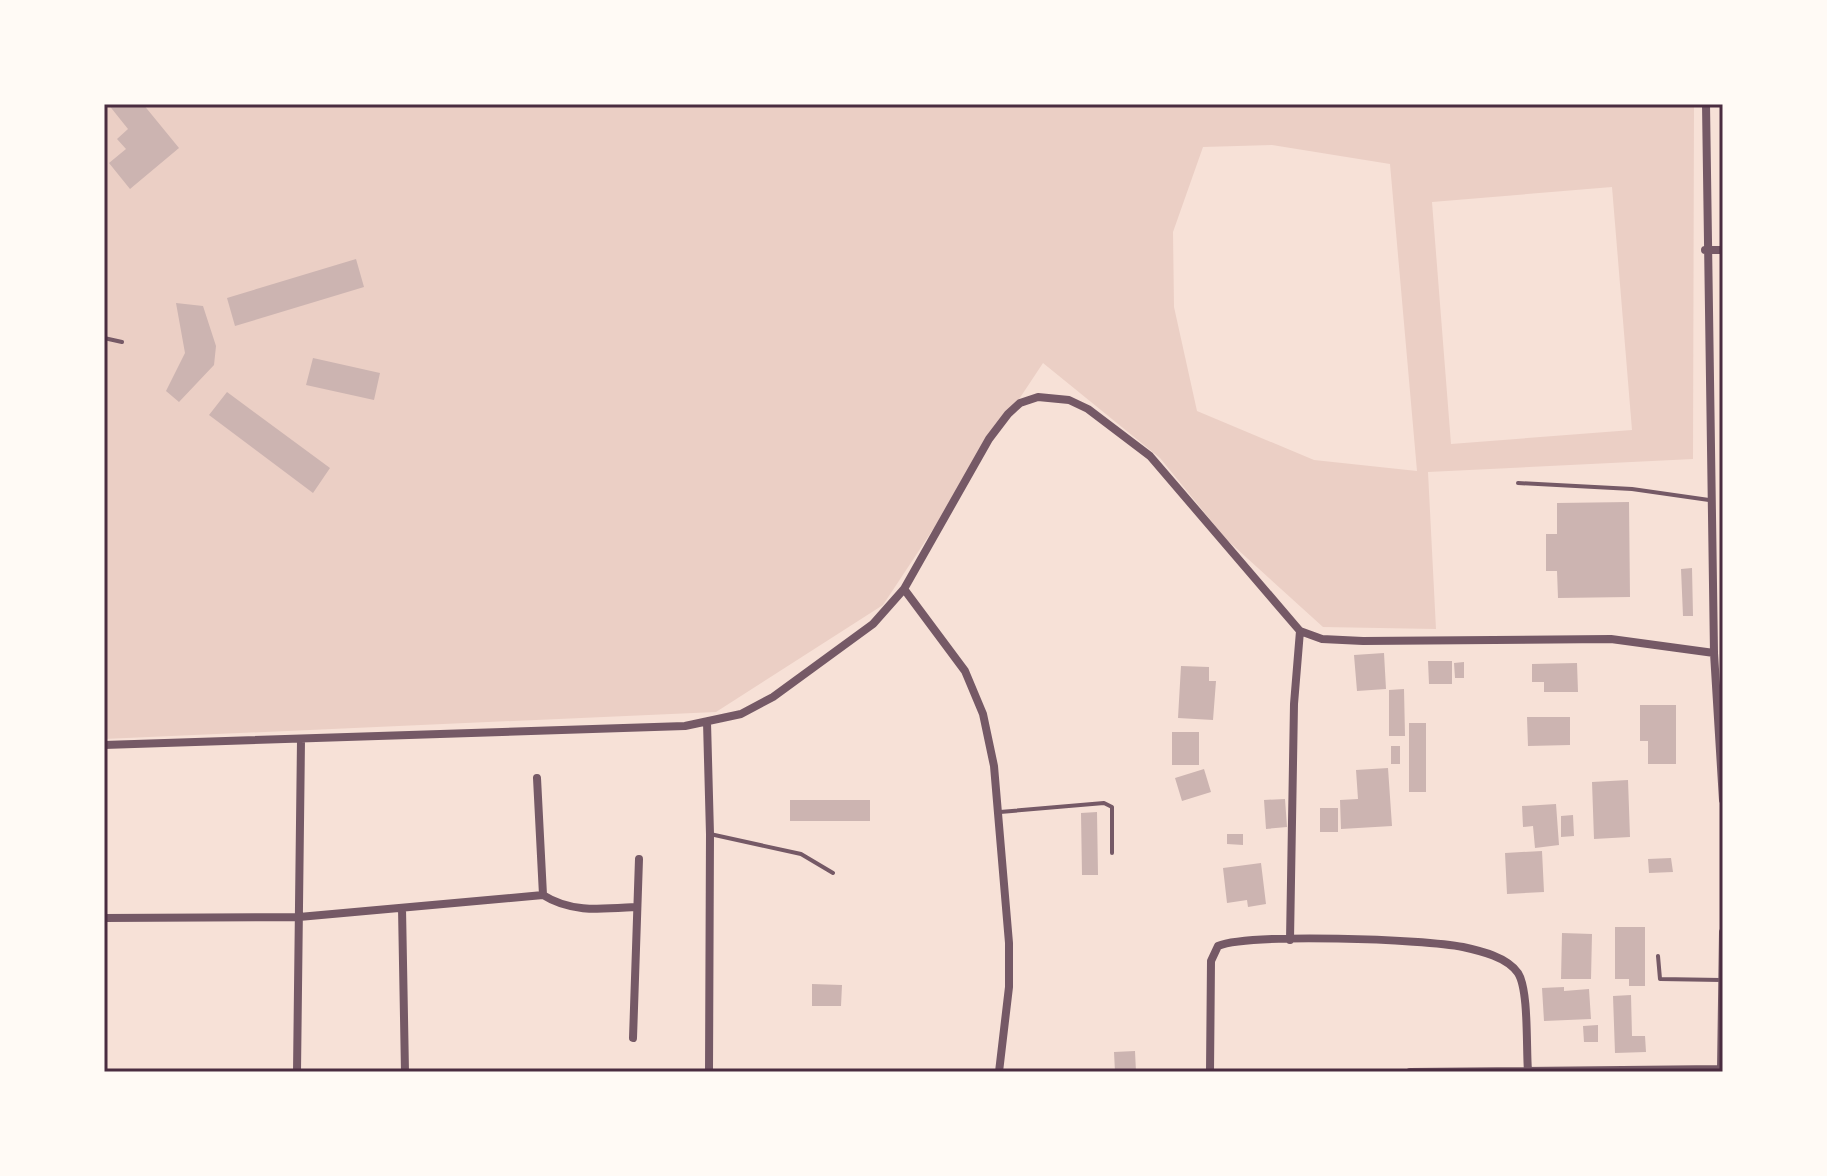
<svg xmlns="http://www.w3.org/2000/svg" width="1827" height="1176" font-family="'PT Serif',serif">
<rect width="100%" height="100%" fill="#f7e1d7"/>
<!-- green -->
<path fill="#ebcfc5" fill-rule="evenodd" d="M104 104H1694L1693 459 1428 472 1436 629 1323 627 1226 539 1160 458 1043 363 883 605 716 712 104 739ZM1272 145 1390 164 1417 471 1314 460 1197 411 1174 307 1173 232 1203 147ZM1612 187 1632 430 1451 444 1432 202Z"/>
<!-- building -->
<path fill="#ccb4b1" d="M108 104H143L179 148 130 189 109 163 126 149 117 139 128 129Z
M1720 190H1723V212H1720Z
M356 259 364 287 235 326 227 298Z
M176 303 203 306 216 346 214 365 179 402 166 391 185 353Z
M313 358 380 373 374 400 306 385Z
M227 392 330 468 313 493 209 415Z
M1629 502 1630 597 1558 598 1557 571H1546V534H1557V503Z
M1692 568 1693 616H1683L1681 569Z
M1384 653 1386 689 1357 691 1354 655Z
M1428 661H1452V684H1429Z
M1464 662V678H1455L1454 663Z
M1577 663 1578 692H1544V682H1532V664Z
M1181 666 1209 667V681H1216L1213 720 1178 718Z
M1404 689 1405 736H1389V690Z
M1640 705H1676V764H1648V741H1640Z
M1527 717H1570V745L1528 746Z
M1409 723H1426V792H1409Z
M1172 732H1199V765H1172Z
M1391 746H1400V764H1391Z
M1388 768 1392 826 1341 829 1340 800 1358 799 1356 770Z
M1204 769 1211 792 1182 801 1175 778Z
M1628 780 1630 837 1594 839 1592 782Z
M1285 799 1287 827 1266 829 1264 800Z
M790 800H870V821H790Z
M1556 804 1559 845 1535 848 1533 826 1523 827 1522 806Z
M1320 808H1338V832H1320Z
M1097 812 1098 875H1082L1081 813Z
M1573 815 1574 836 1561 837V816Z
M1227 834H1243V845L1227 844Z
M1542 851 1544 892 1507 894 1505 853Z
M1671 858 1673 872 1649 873 1648 859Z
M1261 863 1266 904 1248 907 1247 900 1227 903 1223 868Z
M1615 927H1645V986H1629V979H1615Z
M1562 933 1592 934 1591 979H1561Z
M812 984 842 985 841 1006H812Z
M1564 987V991L1589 989 1591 1019 1544 1021 1542 988Z
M1631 995 1632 1036H1645L1646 1052 1615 1053 1613 996Z
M1598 1025V1042H1584L1583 1026Z
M1135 1051 1136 1072H1115L1114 1052Z"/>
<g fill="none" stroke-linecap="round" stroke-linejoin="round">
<!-- service -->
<path stroke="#755966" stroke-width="4" d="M104 338 122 342
M1518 483 1632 489 1709 500
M1000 812 1104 803 1112 807V853
M710 834 801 854 833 873
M1658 956 1660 979 1721 980"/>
<!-- minor -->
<path stroke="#755966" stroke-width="8" d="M1706 104 1714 653 1723 800
M1705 250H1723
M904 589 965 671 983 714 994 766 1009 943V987L999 1072
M707 722 710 834 709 1072
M104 745 685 726 741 714 773 697 873 624 904 589 989 439 1008 414 1020 403 1038 397 1069 400 1088 409 1150 456 1300 631 1322 639 1363 641 1611 639 1714 653
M537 778 543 895
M402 908 405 1072
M104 918 299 917 543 895C571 913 602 909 635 907
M1290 940 1294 704 1300 631
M633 1038 639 859
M1721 1071 1723 932
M297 1072 301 740
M1210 1072 1211 961 1218 946C1248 933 1426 939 1463 947 1481 951 1507 957 1518 973 1529 990 1526 1048 1528 1071
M1410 1072 1721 1069"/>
</g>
<!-- border -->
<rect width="1827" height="1176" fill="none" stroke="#fffaf5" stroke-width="212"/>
<rect x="106" y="106" width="1615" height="964" fill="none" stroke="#4a2c40" stroke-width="3"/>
</svg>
